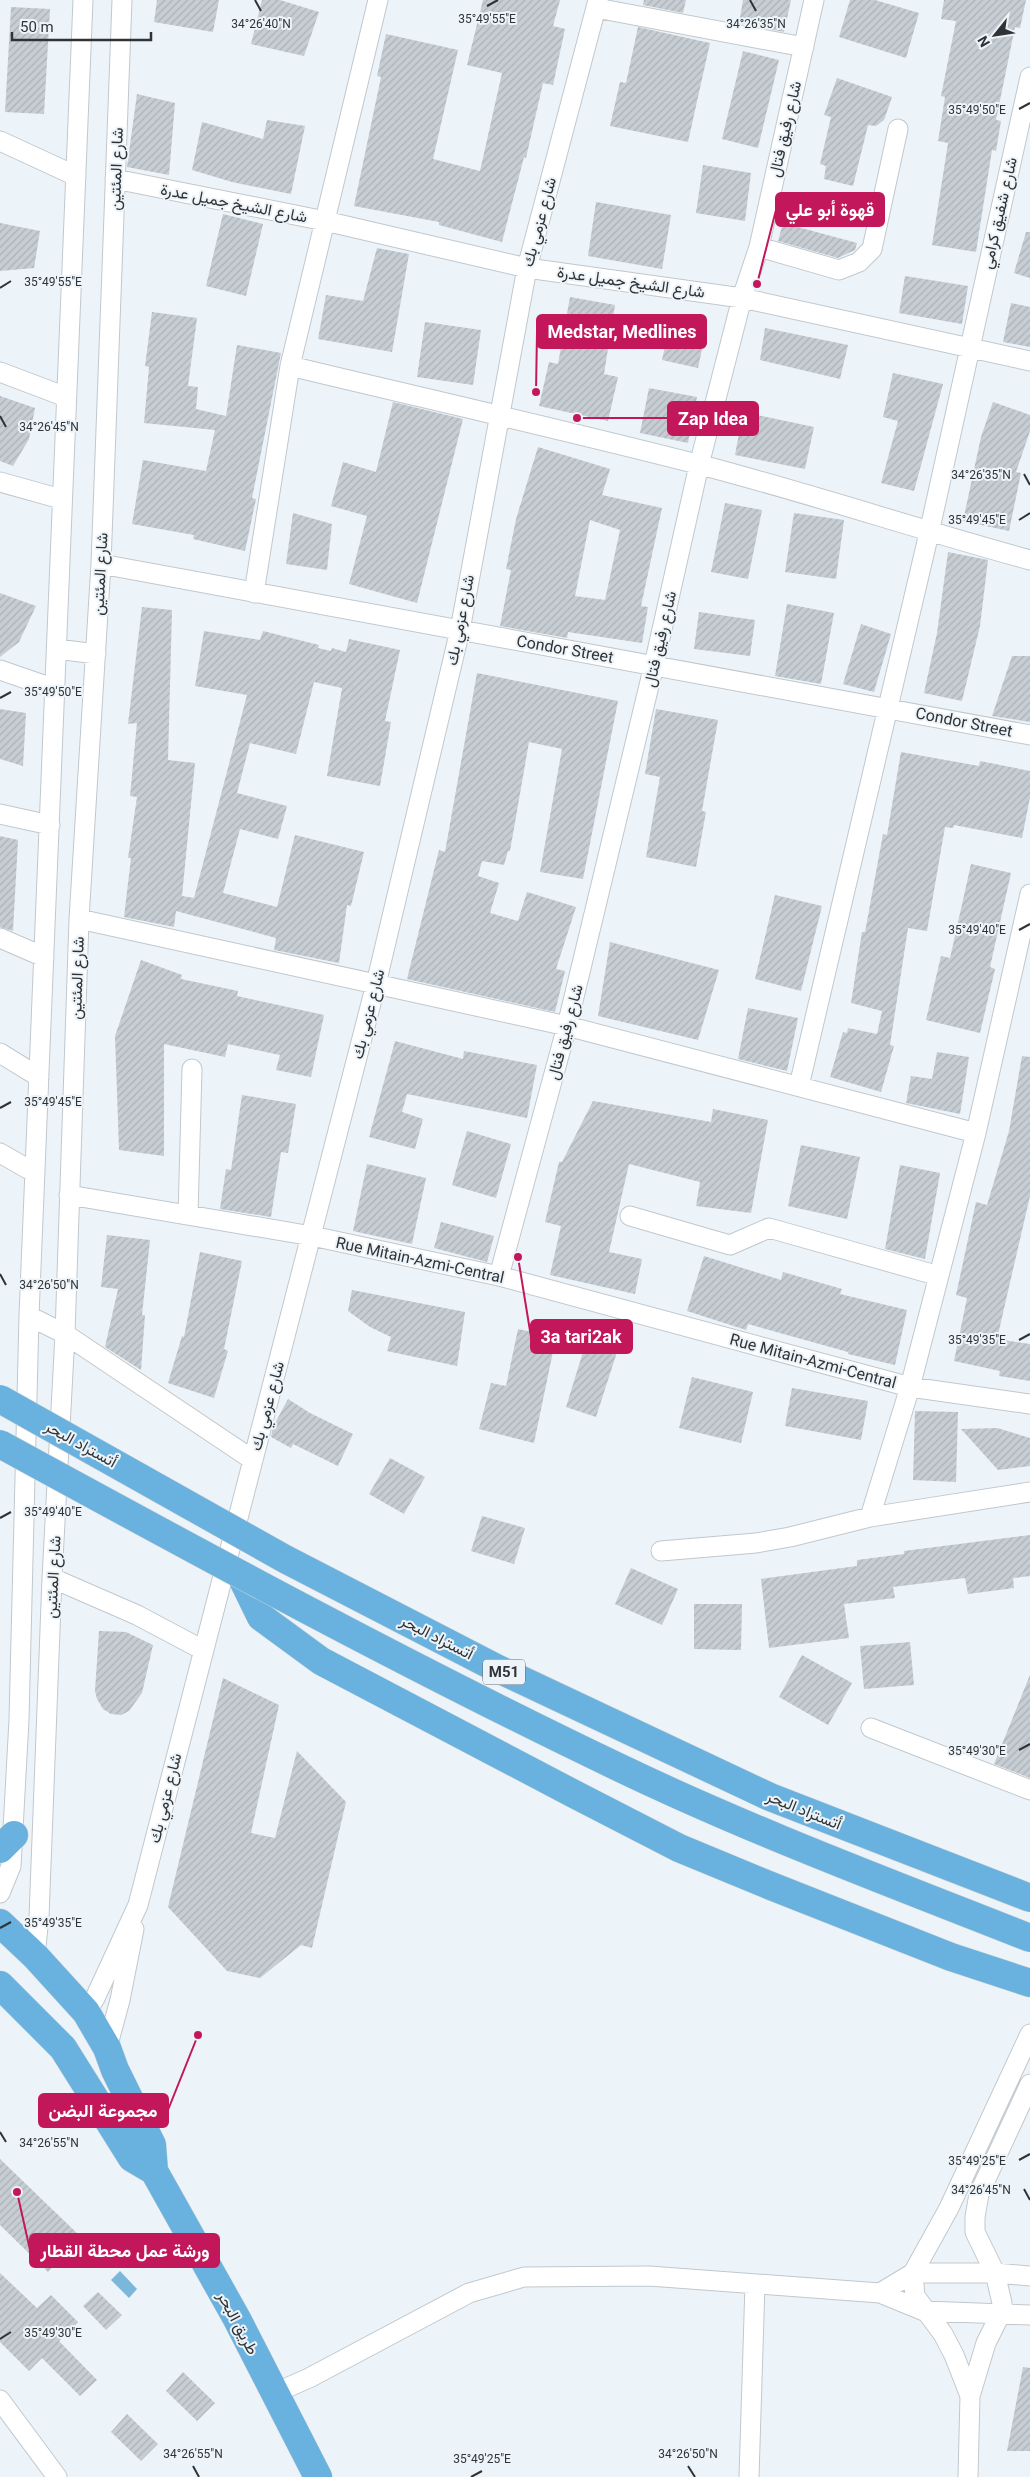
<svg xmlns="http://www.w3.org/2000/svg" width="1030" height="2477" viewBox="0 0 1030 2477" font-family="Roboto,Vazirmatn,sans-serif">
  <defs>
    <pattern id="building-hatch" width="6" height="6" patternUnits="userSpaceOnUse" patternTransform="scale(1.25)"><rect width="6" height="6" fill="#c7ced3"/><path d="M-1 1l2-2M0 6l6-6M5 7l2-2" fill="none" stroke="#abb1b6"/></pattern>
  </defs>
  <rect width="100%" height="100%" fill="#edf4f9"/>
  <path fill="#7bb6db" d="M120 2271 137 2289 129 2298 111 2280Z"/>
  <path fill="url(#building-hatch)" fill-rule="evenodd" d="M157 0H219L213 32 154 22Z
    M262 0H280L319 12 304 56 251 44Z
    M483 0H560L553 26 565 29 553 85 543 83 526 158 524 157 502 242 439 225V222L354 206 381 77 377 76 386 34 458 50 433 159 480 171 502 73 467 65Z
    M644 0H686L683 13 643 5Z
    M743 0H791L784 32 739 23Z
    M850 0H875L919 13 906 58 839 37Z
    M944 0H1026L1020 28 1015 27 996 120 1001 121 996 151 992 150 976 252 932 245 948 143 938 141 945 97 941 96 956 21 941 19Z
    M11 7 50 9 44 114 5 112Z
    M638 27 710 43 688 142 610 126 620 82 626 83Z
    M743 51 779 60 758 148 722 139Z
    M837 78 892 97 884 120 876 126 868 125 853 186 824 179 826 166 820 164 831 117 824 115Z
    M137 94 175 103 169 175 127 167Z
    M267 120 305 126 291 194 232 182 192 170 202 122 263 139Z
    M703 165 751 173 745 221 696 213Z
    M596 202 671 215 662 269 588 256Z
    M223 214 263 224 246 296 206 286Z
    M0 223 40 231 34 268 0 271Z
    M783 223 857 243 855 250 838 258 778 241Z
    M1026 232H1030V278L1014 273Z
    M377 248 409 254 392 352 318 339 326 295 363 301Z
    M905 276 968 286 962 324 899 313Z
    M570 297 615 305 604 374 618 377 608 421 539 406 549 362 558 364Z
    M1011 303 1030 307V347L1003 342Z
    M152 312 197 318 188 386 198 387 196 409 226 416 237 345 281 353 252 498 256 499 245 551 193 539 194 535 132 524 143 460 206 471 215 430 144 423 149 367 145 366Z
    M671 318 707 326 698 368 662 360Z
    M425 322 481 330 473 385 417 377Z
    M765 328 848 345 840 379 760 360Z
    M893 373 943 384 914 491 881 483 898 421 883 417Z
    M649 388 697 397 688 443 640 433Z
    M0 396 35 408 29 439 13 466 0 461Z
    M393 402 463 419 417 603 349 584 367 516 331 506 343 462 376 472Z
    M993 402 1030 415V431L1016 472 1021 473 1009 531 963 521 981 437Z
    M743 412 814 427 805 469 735 455Z
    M538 447 610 469 602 495 662 508 641 606 648 607 642 643 568 632 567 638 500 626 511 570 506 569 516 519ZM590 520 620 530 605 600 575 596Z
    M725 503 762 510 748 579 711 572Z
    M293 513 332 524 327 570 286 564Z
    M794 513 844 520 836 579 785 572Z
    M948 552 988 560 980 626 962 701 924 693 937 633Z
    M0 593 36 606 19 642 0 657Z
    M787 604 834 613 821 684 775 676Z
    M142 607 172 610 168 760 195 763 182 896 194 898 247 695 195 686 204 631 260 640 263 631 319 645 318 648 331 651 332 648 346 652 349 639 400 650 385 721 391 722 380 786 327 776 342 688 314 682 296 754 250 743 237 793 287 806 278 839 240 829 223 893 277 907 295 835 364 852 351 906 347 905 339 963 274 950 276 938 176 911 174 927 124 917 131 858H128L137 797 130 796 137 723 128 724Z
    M699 612 755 620 750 656 694 649Z
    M861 624 891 634 874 692 843 684Z
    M1012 656H1030V722L992 716Z
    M477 673 618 701 583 879 540 872 562 749 529 742 510 851H508L504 865 482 861 478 876 499 883 490 913 518 921 527 892 576 907 556 969 565 971 555 1012 407 979 439 850 445 852Z
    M0 709 26 713 23 766 0 759Z
    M656 709 718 720 702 811 706 812 696 867 646 857 660 777 645 774Z
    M901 752 979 766 980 761 1030 771V797L1022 838 954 825 953 828 945 827 927 931 908 928 890 1045 894 1046 881 1092 830 1077 843 1032 847 1033 848 1028 877 1034 882 1011 851 1003 862 932H865L883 834 887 835Z
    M0 836 18 840 13 931 0 927Z
    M971 864 1011 873 990 967 995 969 980 1033 926 1020 941 956 950 958Z
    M775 895 822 906 801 991 755 979Z
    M610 942 719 970 698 1040 598 1016Z
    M141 960 182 975 181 979 238 991 237 996 324 1015 311 1077 276 1070 280 1055 228 1044 225 1057 164 1044V1156L119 1150 115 1036Z
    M748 1008 798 1018 787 1071 738 1059Z
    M395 1041 463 1059 464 1051 537 1065 527 1118 407 1094 402 1112 423 1119 415 1149 369 1137Z
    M937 1052 969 1057 960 1114 906 1103 911 1076 932 1079Z
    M1022 1056 1030 1057V1196L997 1339 1030 1344V1381L999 1376 1000 1371 954 1361 967 1298 956 1295 976 1202 987 1205 1009 1131Z
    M242 1095 296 1104 288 1153 281 1152 271 1217 220 1209 226 1169 231 1170Z
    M593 1101 711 1122 713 1109 768 1120 751 1213 696 1206 700 1182 629 1164 609 1252 642 1259 635 1294 550 1275 561 1226 545 1222 559 1162H562Z
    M467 1131 511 1144 496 1198 452 1185Z
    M801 1145 860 1157 847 1219 788 1206Z
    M367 1164 426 1178 412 1244 353 1231Z
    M900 1165 940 1173 925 1259 885 1249Z
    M441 1222 494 1236 487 1262 434 1248Z
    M107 1235 150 1240 142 1315H145L141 1370 105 1347 118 1289 101 1287Z
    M200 1252 242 1261 224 1349 228 1351 214 1398 168 1383 182 1336 184 1337Z
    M704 1256 781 1280 783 1272 842 1289 840 1294 907 1310 895 1365 848 1354V1352L748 1324 746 1330 687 1311Z
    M352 1290 465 1312 457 1366 387 1351 391 1337 370 1327 348 1311Z
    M518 1329 556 1337 534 1443 479 1429 491 1383 506 1386Z
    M587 1339 618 1349 596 1417 566 1407Z
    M692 1377 753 1392 741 1443 679 1428Z
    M792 1388 868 1401 861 1440 785 1426Z
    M288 1399 310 1413 353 1434 338 1466 293 1444 291 1448 271 1437 273 1427Z
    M915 1411 958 1412 956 1482 913 1480Z
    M997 1428 1030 1438V1466L998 1470 961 1429Z
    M390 1458 425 1477 404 1514 369 1494Z
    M482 1516 525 1528 514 1564 471 1551Z
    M1030 1535V1576L1013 1578 1014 1588 968 1594 965 1578 893 1587 895 1598 844 1604 849 1638 769 1648 761 1579 857 1566V1560L904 1554V1551Z
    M631 1568 678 1589 662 1625 615 1604Z
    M694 1604H742L741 1650 694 1649Z
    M99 1631 126 1632 153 1645 142 1693 129 1711 121 1715 111 1714 103 1709 97 1699 95 1691Z
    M910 1642 914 1685 864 1689 860 1646Z
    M802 1655 852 1683 828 1725 779 1697Z
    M1030 1675V1778L994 1764Z
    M223 1678 279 1705 251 1833 275 1838 297 1751 346 1802 312 1948 301 1945 260 1978 227 1971 168 1907Z
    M0 2159 81 2237 48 2272 0 2225Z
    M0 2273 37 2308 51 2295 78 2322 59 2341 97 2380 80 2396 42 2358 29 2371 0 2342Z
    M98 2292 122 2315 106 2330 83 2306Z
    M1023 2367 1030 2368V2451H1007Z
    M183 2372 215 2403 197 2421 166 2391Z
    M127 2414 158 2444 141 2461 111 2432Z"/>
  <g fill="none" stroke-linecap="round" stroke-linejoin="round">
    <g stroke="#c1c8cd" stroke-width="21">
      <path id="minor" d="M596 8 804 47
        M0 141 76 176
        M115 179 325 221 527 268 742 298 1030 361
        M759 247 839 270 859 262 872 249 898 129
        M290 366C427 399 565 430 701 465 812 494 920 530 1030 560
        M0 372 66 397
        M0 482 61 499
        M101 564 1030 735
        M254 593 290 366 378 0
        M57 649 96 654
        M0 670 55 689
        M0 814 50 825
        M79 919 567 1026 976 1133
        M0 938 44 957
        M0 1053 39 1077
        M799 1086 929 533 1030 77
        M0 1153 35 1173
        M69 1195 312 1236 499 1276 910 1387 1030 1404
        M188 1215 192 1069
        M630 1216 730 1245 769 1228 939 1276
        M499 1276 567 1026 654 665 699 465 742 298 759 247 814 0
        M29 1316 65 1334 253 1460
        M870 1517 910 1387 976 1133 1030 894
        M661 1551 756 1543 790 1537 870 1517 1030 1492
        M52 1578 137 1615 203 1650
        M871 1728 1030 1790
        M0 1893 11 1866 19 1720 29 1316 83 0
        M35 1956 39 1917 52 1578 65 1334 79 919 101 564 122 0
        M86 2012 95 1998 138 1905 376 984 460 630 527 268 598 0
        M107 2048 120 2000 134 1929
        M880 2293 913 2273H995L1030 2276
        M275 2393 309 2378 469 2293 524 2277 649 2276 880 2293 924 2311 1030 2315
        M970 2396 954 2355 943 2334 915 2296 913 2273 949 2208 1030 2034
        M0 2400 57 2477
        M749 2477 755 2284
        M968 2477 970 2396 986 2343 1001 2313 1002 2303 995 2273 975 2232V2217L979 2194 1030 2084"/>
    </g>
    <g stroke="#d1d2d3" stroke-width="29">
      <path id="highway" d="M241 1576 261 1617 321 1661 576 1795 679 1848 771 1886 951 1957 1030 1983
        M0 1849 14 1835
        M0 1923 35 1956 86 2012 107 2048 115 2070 152 2145 154 2171 237 2319 318 2477
        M0 1985 63 2048 132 2158 154 2171"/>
    </g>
    <use href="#minor" stroke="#fff" stroke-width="19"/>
    <use href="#highway" stroke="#69b2df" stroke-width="28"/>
    <g stroke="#d1d2d3" stroke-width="29" stroke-linecap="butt">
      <path id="highway-bridge" d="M0 1399 285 1559 496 1668 770 1797 1030 1898
        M0 1444C203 1555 407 1666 616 1766 751 1831 891 1883 1030 1938"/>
    </g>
    <use href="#highway-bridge" stroke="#69b2df" stroke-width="28"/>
  </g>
  <path fill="none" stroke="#303335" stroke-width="2" d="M255 0 261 11M750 0 756 11M487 6 498 0M1019 109 1030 103M0 288 11 281M0 416 6 427M1024 474 1030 485M1019 520 1030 513M0 698 11 692M1019 930 1030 924M0 1108 11 1102M0 1274 6 1285M1019 1340 1030 1334M0 1518 11 1512M1019 1750 1030 1744M0 1928 11 1922M0 2132 6 2142M1019 2160 1030 2154M1024 2189 1030 2200M0 2339 11 2332M193 2466 199 2477M688 2466 695 2477M471 2477 482 2471"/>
  <g text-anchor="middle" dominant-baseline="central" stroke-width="4" stroke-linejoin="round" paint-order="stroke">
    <rect fill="#edf4f9" stroke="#696d70" stroke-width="1" x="483" y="1659.5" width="42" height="25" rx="4"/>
    <g font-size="15" font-weight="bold" fill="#303335">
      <text x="504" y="1672">M51</text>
    </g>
    <g font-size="16" fill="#303335" stroke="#edf4f9">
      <text transform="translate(785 129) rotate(-77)">شارع رفيق فتال</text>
      <text transform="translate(116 169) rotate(-88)">شارع المئتين</text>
      <text transform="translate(234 203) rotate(11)">شارع الشيخ جميل عدرة</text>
      <text transform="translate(999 213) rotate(-77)">شارع شفيق كرامي</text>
      <text transform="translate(539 222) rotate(-75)">شارع عزمي بك</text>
      <text transform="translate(631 282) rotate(8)">شارع الشيخ جميل عدرة</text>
      <text transform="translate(100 574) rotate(-87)">شارع المئتين</text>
      <text transform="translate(460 620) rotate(-79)">شارع عزمي بك</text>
      <text transform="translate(660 639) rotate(-77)">شارع رفيق فتال</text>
      <text transform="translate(565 649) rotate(10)">Condor Street</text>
      <text transform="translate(964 722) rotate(11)">Condor Street</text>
      <text transform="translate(77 978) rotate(-88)">شارع المئتين</text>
      <text transform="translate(368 1014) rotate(-76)">شارع عزمي بك</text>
      <text transform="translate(565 1032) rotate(-75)">شارع رفيق فتال</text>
      <text transform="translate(420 1260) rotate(12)">Rue Mitain-Azmi-Central</text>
      <text transform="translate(813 1361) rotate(15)">Rue Mitain-Azmi-Central</text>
      <text transform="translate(267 1406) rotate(-75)">شارع عزمي بك</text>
      <text transform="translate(81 1444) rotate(29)">أتستراد البحر</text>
      <text transform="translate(53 1577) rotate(-87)">شارع المئتين</text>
      <text transform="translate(437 1637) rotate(27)">أتستراد البحر</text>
      <text transform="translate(165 1798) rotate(-76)">شارع عزمي بك</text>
      <text transform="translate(804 1810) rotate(22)">أتستراد البحر</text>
      <text transform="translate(238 2323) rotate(62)">طريق البحر</text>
    </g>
  </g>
  <g font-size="12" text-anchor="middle" fill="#303335" stroke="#edf4f9" stroke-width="4" stroke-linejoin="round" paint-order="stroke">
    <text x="487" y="23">35°49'55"E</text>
    <text x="261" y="28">34°26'40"N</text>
    <text x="756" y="28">34°26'35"N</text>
    <text x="977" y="114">35°49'50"E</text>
    <text x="53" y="286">35°49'55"E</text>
    <text x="49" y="431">34°26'45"N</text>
    <text x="981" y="479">34°26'35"N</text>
    <text x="977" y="524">35°49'45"E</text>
    <text x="53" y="696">35°49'50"E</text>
    <text x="977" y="934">35°49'40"E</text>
    <text x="53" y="1106">35°49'45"E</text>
    <text x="49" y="1289">34°26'50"N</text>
    <text x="977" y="1344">35°49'35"E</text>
    <text x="53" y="1516">35°49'40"E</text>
    <text x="977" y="1755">35°49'30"E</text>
    <text x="53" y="1927">35°49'35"E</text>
    <text x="49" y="2147">34°26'55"N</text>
    <text x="977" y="2165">35°49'25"E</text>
    <text x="981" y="2194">34°26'45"N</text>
    <text x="53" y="2337">35°49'30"E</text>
    <text x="193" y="2458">34°26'55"N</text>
    <text x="688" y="2458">34°26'50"N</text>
    <text x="482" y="2463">35°49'25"E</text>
  </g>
  <path fill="none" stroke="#c2185b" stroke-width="2" d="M757 284L776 210M536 392L537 332M577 418L668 418M518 1257L531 1337M198 2035L168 2110M17 2192L30 2250"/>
  <g fill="#c2185b" stroke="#edf4f9" stroke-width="2">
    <circle cx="757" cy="284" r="5"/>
    <circle cx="536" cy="392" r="5"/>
    <circle cx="577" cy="418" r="5"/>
    <circle cx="518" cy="1257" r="5"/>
    <circle cx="198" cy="2035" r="5"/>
    <circle cx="17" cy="2192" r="5"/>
  </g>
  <g fill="#c2185b" stroke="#c2185b" stroke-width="2">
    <rect x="776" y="193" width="108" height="33" rx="5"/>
    <rect x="537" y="315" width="169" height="33" rx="5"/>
    <rect x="668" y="402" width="90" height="33" rx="5"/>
    <rect x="531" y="1320" width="101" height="33" rx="5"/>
    <rect x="39" y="2094" width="129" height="33" rx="5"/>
    <rect x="30" y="2234" width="189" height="33" rx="5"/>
  </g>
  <g font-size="18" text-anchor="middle" font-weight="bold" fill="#fff">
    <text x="830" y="216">قهوة أبو علي</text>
    <text x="622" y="338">Medstar, Medlines</text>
    <text x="713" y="425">Zap Idea</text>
    <text x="581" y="1343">3a tari2ak</text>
    <text x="103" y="2117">مجموعة البضن</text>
    <text x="125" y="2257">ورشة عمل محطة القطار</text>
  </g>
  <g transform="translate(995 35) rotate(240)" stroke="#edf4f9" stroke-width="4" paint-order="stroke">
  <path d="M0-4L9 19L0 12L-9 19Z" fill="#303335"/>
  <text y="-8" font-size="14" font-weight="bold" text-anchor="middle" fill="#303335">N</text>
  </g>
  <path d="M12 32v8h139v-8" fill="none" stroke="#303335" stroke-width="2.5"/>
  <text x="20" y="32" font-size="15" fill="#303335" stroke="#edf4f9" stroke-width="4" paint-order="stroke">50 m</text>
</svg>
